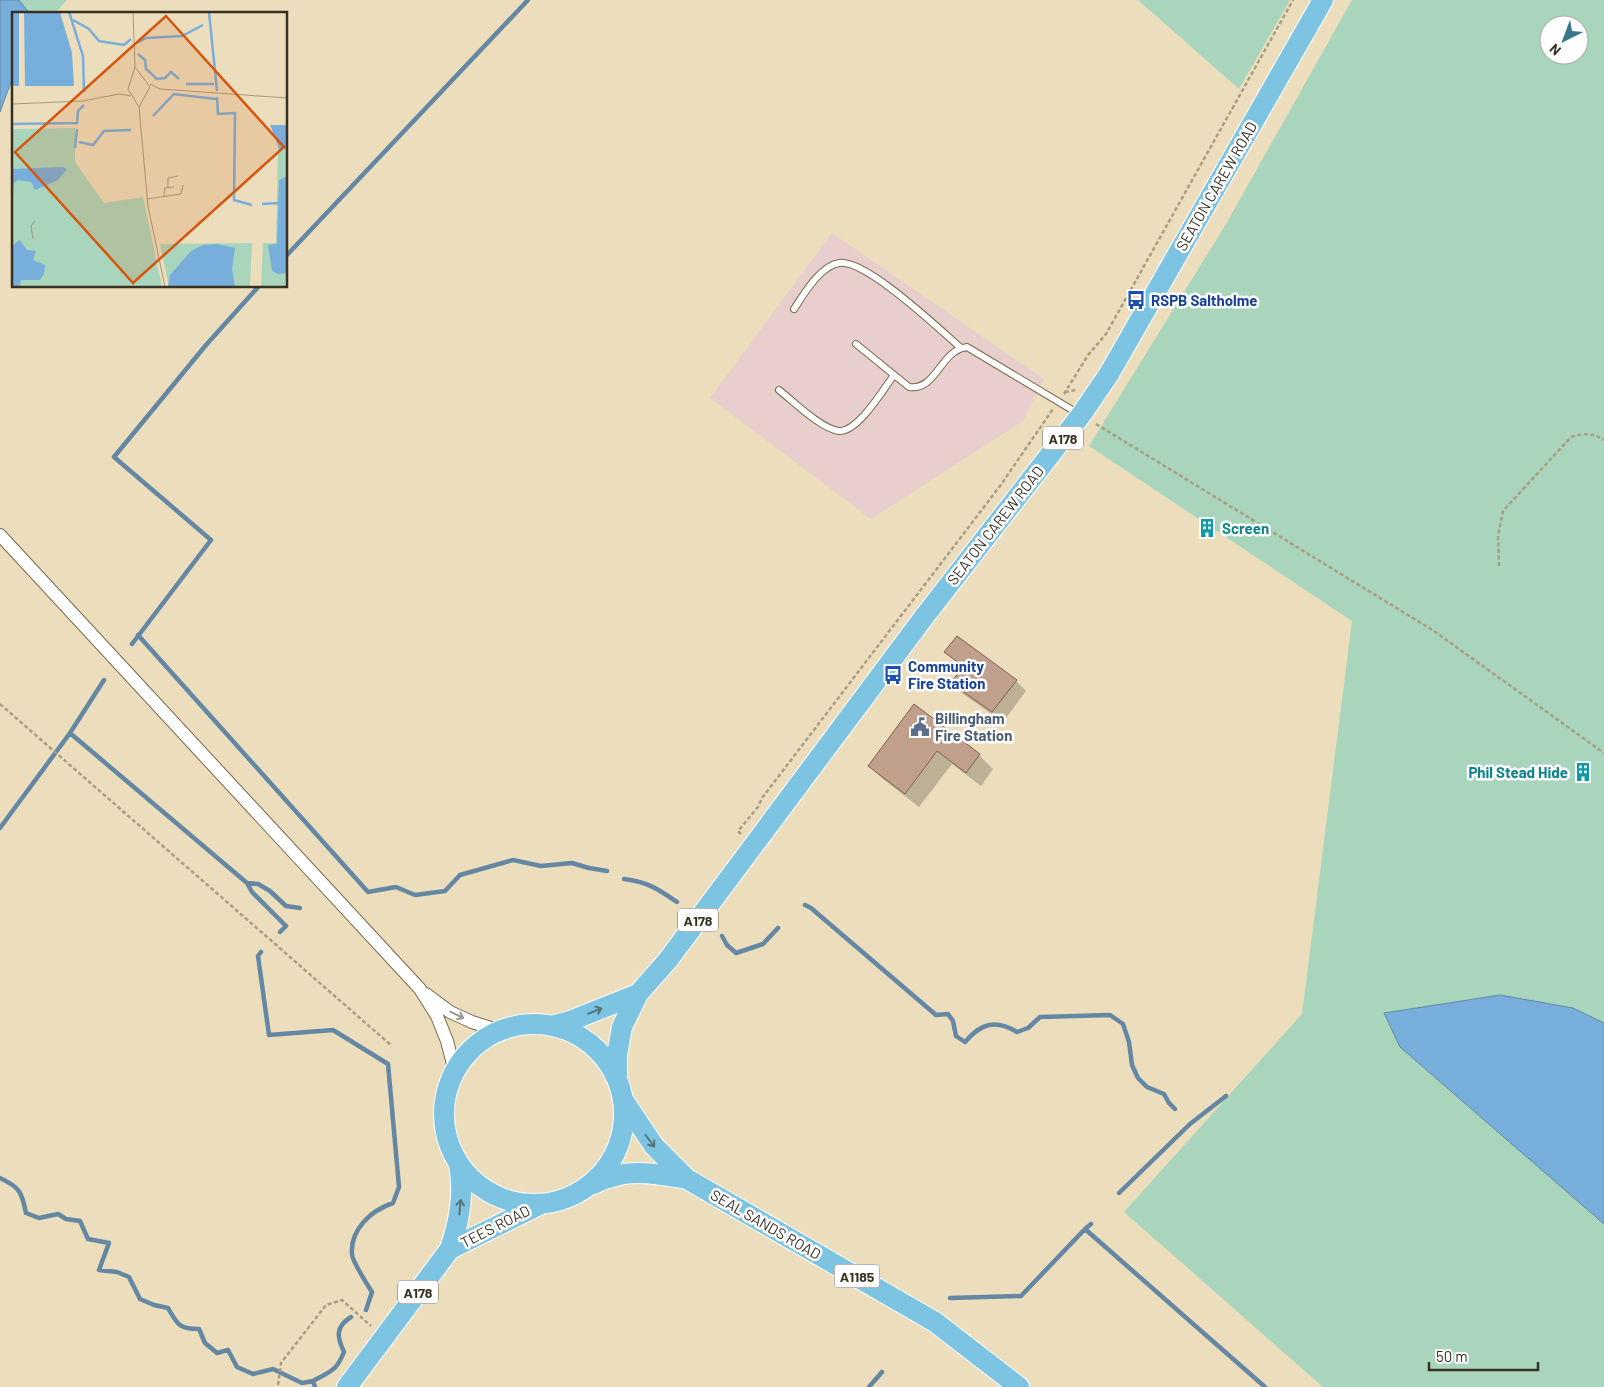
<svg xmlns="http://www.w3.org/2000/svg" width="1604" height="1387" viewBox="0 0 1604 1387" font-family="Barlow,sans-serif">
  <rect width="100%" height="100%" fill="#ecdebc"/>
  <path fill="#e8cecc" d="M832 233 1044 379 1023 421 871 519 710 398Z"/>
  <path fill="#a9d5bc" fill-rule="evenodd" d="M0 0H67L54 14H14Z
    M1138 0H1290L1239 89Z
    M1352 0H1604V1387H1323L1124 1212 1302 1014 1352 621 1089 446 1226 224ZM1549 25H1579V55H1549Z"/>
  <path fill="#78aedb" stroke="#6488a4" d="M0 0H19L30 14H14V74L0 112Z
    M1500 995 1573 1008 1604 1023V1224L1400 1047 1384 1013Z"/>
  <path fill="#0003" d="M945 652 1016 681 1026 691 1003 722 963 694 953 683 963 668Z
    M914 706 979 755 993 769 981 786 952 764 919 807 883 779 869 766Z"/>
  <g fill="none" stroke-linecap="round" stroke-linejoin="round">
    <path stroke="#6488a4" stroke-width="4.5" d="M286 256 528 0
      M138 635 368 892 396 887 415 895 445 891 460 875 513 860 541 866 572 863 589 868 607 871
      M132 644 211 540 114 457 206 345 259 286
      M70 733 247 883
      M0 828 70 733 104 680
      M624 879C648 882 658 889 677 902
      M805 905 811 908 936 1015 948 1014 953 1021 956 1036 965 1042C981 1023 996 1019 1017 1032L1028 1028 1040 1017 1110 1015 1123 1024 1129 1042 1132 1065 1138 1078 1147 1087 1164 1094 1169 1103 1175 1109
      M280 932 286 926 252 892 247 883 258 884 270 891 286 906 300 908
      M722 936 727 945 736 953 763 944 778 928
      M261 952 258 956 269 1035 333 1030 388 1064 399 1187 393 1203C372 1210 350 1229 352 1254 352 1261 367 1284 372 1292L366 1310
      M0 1178C20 1187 22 1193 26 1213L39 1218 58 1214 66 1219 80 1221 88 1239 109 1243 99 1270 117 1272 129 1277 140 1299 154 1305 168 1308C178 1325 179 1329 199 1329L205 1343 217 1353 228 1350 237 1367 253 1374 273 1369 302 1383 313 1381
      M1119 1193 1190 1124 1226 1096
      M1085 1229 1091 1224
      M950 1298 1021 1296 1085 1229 1265 1387
      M315 1387 313 1381C330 1371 336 1372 344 1352 337 1337 335 1327 351 1317
      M869 1387 882 1372"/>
  </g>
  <path fill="#c19f8d" stroke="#806050" d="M957 636 1017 680 992 712 951 683 963 666 944 652Z
    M914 704 980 754 966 773 937 751 905 794 868 766Z"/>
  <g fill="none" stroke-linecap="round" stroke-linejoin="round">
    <g stroke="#75694a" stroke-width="8">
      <path id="service" d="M794 309C804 294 820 266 839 263 866 259 939 329 961 348
        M856 344 909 387C937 391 940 350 967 347L1079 414
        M779 390C793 401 821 429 839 431 858 432 883 390 894 375"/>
    </g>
    <g stroke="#75694a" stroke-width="14">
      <path id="minor" d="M0 535 420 989 437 1016 447 1041 455 1072
        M426 994 450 1012 472 1022 500 1031"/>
    </g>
    <g stroke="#fff" stroke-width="22">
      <path id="primary" d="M444 1114a90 90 0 1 1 180 0a90 90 0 1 1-180 0Z
        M552 1026 570 1021 638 994
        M617 1079V1055L622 1027 638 994 668 960 924 617 1081 415 1109 374 1323 0
        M624 1101 654 1146 687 1179 935 1322 1019 1387
        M593 1184C599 1182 605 1178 612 1177 636 1169 663 1175 687 1179
        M450 1249 539 1205
        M347 1387 450 1249C460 1219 464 1195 459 1164"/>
    </g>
    <path stroke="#a99e84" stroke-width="2.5" stroke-dasharray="4 2.5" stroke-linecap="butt" d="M1065 392 1076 390
      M1064 394 1088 355 1106 334 1293 0
      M1096 424 1434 631 1604 753
      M1499 566 1498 536 1503 511 1571 437C1584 433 1593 433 1604 440
      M0 704 392 1046
      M741 834 738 831 758 807 762 798 1000 486 1053 409
      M278 1385 281 1363 326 1305 342 1300 371 1326"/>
    <use href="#service" stroke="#fff" stroke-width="6"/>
    <use href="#minor" stroke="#fff" stroke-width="12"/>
    <use href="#primary" stroke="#7dc4e3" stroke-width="20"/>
  </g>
  <defs><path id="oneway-shaft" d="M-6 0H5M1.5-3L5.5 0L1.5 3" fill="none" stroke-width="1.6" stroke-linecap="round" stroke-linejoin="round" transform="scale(1.25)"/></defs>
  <g stroke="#56737a">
    <use href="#oneway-shaft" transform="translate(595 1011) rotate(-22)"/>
    <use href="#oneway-shaft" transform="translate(650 1141) rotate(53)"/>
    <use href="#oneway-shaft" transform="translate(460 1207) rotate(-85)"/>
  </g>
  <use stroke="#9b9892" href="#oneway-shaft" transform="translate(457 1015) rotate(26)"/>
  <defs>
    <g id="bus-bare" transform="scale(1.5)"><path d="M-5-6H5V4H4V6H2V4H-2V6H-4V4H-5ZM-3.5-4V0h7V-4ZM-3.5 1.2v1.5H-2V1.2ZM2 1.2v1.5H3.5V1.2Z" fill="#1a4fb4" stroke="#fff" stroke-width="2.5" paint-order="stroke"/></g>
    <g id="building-bare" transform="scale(1.5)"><path d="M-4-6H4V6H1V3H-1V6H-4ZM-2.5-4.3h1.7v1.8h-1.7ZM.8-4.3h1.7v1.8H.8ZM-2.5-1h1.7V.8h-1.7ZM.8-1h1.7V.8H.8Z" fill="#0f9aa8" stroke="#fff" stroke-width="2.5" paint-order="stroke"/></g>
    <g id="civic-bare" transform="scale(1.5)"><path d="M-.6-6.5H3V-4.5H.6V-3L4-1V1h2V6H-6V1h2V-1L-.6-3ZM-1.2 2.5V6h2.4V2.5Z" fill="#5c6f8a" stroke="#fff" stroke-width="2.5" paint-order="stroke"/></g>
  </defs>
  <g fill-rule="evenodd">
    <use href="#bus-bare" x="1136" y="300"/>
    <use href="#building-bare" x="1207" y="528"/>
    <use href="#bus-bare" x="893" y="675"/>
    <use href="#civic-bare" x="920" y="727"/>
    <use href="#building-bare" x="1583" y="772"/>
  </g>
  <g text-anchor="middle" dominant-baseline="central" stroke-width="5" stroke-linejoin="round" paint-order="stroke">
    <g fill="#fff" stroke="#736f66" stroke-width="1">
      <rect x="1043" y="426.5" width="40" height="23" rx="4"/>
      <rect x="678" y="908.5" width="40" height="23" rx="4"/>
      <rect x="834.5" y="1264.5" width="45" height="23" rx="4"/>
      <rect x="398" y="1280.5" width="40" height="23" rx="4"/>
    </g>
    <g font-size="14" font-weight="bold" fill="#373124">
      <text x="1063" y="438">A178</text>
      <text x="698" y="920">A178</text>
      <text x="857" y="1276">A1185</text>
      <text x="418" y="1292">A178</text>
    </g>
    <g font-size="15" fill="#373124" stroke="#fff">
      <text transform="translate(1216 186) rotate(-60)">SEATON CAREW ROAD</text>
      <text transform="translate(995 525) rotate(-52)">SEATON CAREW ROAD</text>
      <text transform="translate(766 1224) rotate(30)">SEAL SANDS ROAD</text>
      <text transform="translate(495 1226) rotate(-27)">TEES ROAD</text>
    </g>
    <g font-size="15" font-weight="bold" fill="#164399" stroke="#fff" text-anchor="start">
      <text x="1151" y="300">RSPB Saltholme</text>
      <text x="908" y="666">Community<tspan x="908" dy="17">Fire Station</tspan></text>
    </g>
    <g font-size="15" font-weight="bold" fill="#0d838f" stroke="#fff" text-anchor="start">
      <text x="1222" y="528">Screen</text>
      <text x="1568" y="772" text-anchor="end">Phil Stead Hide</text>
    </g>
    <g font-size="15" font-weight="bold" fill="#4e5e75" stroke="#fff" text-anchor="start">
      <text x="935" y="718">Billingham<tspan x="935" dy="17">Fire Station</tspan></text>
    </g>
  </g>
  <g transform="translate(12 12)">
    <rect width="275" height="275" fill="#ecdebc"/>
    <path d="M63 116V150L92 191 131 185 150 275H0V117ZM266 132H275V275H249L251 231H264ZM240 231 238 275H157L148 232Z" fill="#a9d5bc"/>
    <path d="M0 0H7V74H0ZM12 0H48L60 41 62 74H13ZM258 113H275V137L267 136ZM51 155 55 157 46 168 23 178 19 170 6 168 2 171 1 185 0 157ZM275 164V261L266 262 260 259 256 233 265 232 267 168ZM8 228 15 238 24 239 21 248 33 253 32 262 28 268H9L8 274 0 275V234ZM205 232 223 236 220 257 223 275H156L158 263 179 239 191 233Z" fill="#78aedb"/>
    <path fill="none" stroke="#78aedb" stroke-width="2.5" d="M57 0 71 44 72 80M197 0 205 79M61 8 77 17 87 29 112 33 119 27M125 31 134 26 170 24 191 13M126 42 133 48 134 57 145 67 153 66 159 60 167 67M174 72H202M205 85 206 102 223 101 222 188 240 193M141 104 162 82 204 87M0 112 65 111 66 99 72 93M67 130 81 133 92 119 119 118M63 136 65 117M250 192 267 191"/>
    <path fill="none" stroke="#a4997f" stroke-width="1" d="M121 0 123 55 116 77 127 95 136 194 153 275M123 55 138 75 127 95M138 72 148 77 275 86M0 92 71 89 107 82 119 84M156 175V166L166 164M152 184 153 176 162 175M135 187 169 182 171 173M21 227 19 214 23 209"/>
    <path fill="#d6550e" fill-opacity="0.15" stroke="#d6550e" stroke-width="2.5" d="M154 4 272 135 121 271 3 140Z"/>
    <rect width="275" height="275" fill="none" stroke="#373124" stroke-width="2.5"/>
  </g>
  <g transform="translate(1564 40) rotate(222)"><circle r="24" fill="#ffffff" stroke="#afada7"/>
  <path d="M0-4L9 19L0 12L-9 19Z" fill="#39758c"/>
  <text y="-8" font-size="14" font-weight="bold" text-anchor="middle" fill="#373124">N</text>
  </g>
  <path d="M1429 1362v8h109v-8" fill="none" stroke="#373124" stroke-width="2.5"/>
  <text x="1436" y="1362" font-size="15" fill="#373124" stroke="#ffffff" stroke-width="4" paint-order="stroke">50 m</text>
</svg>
